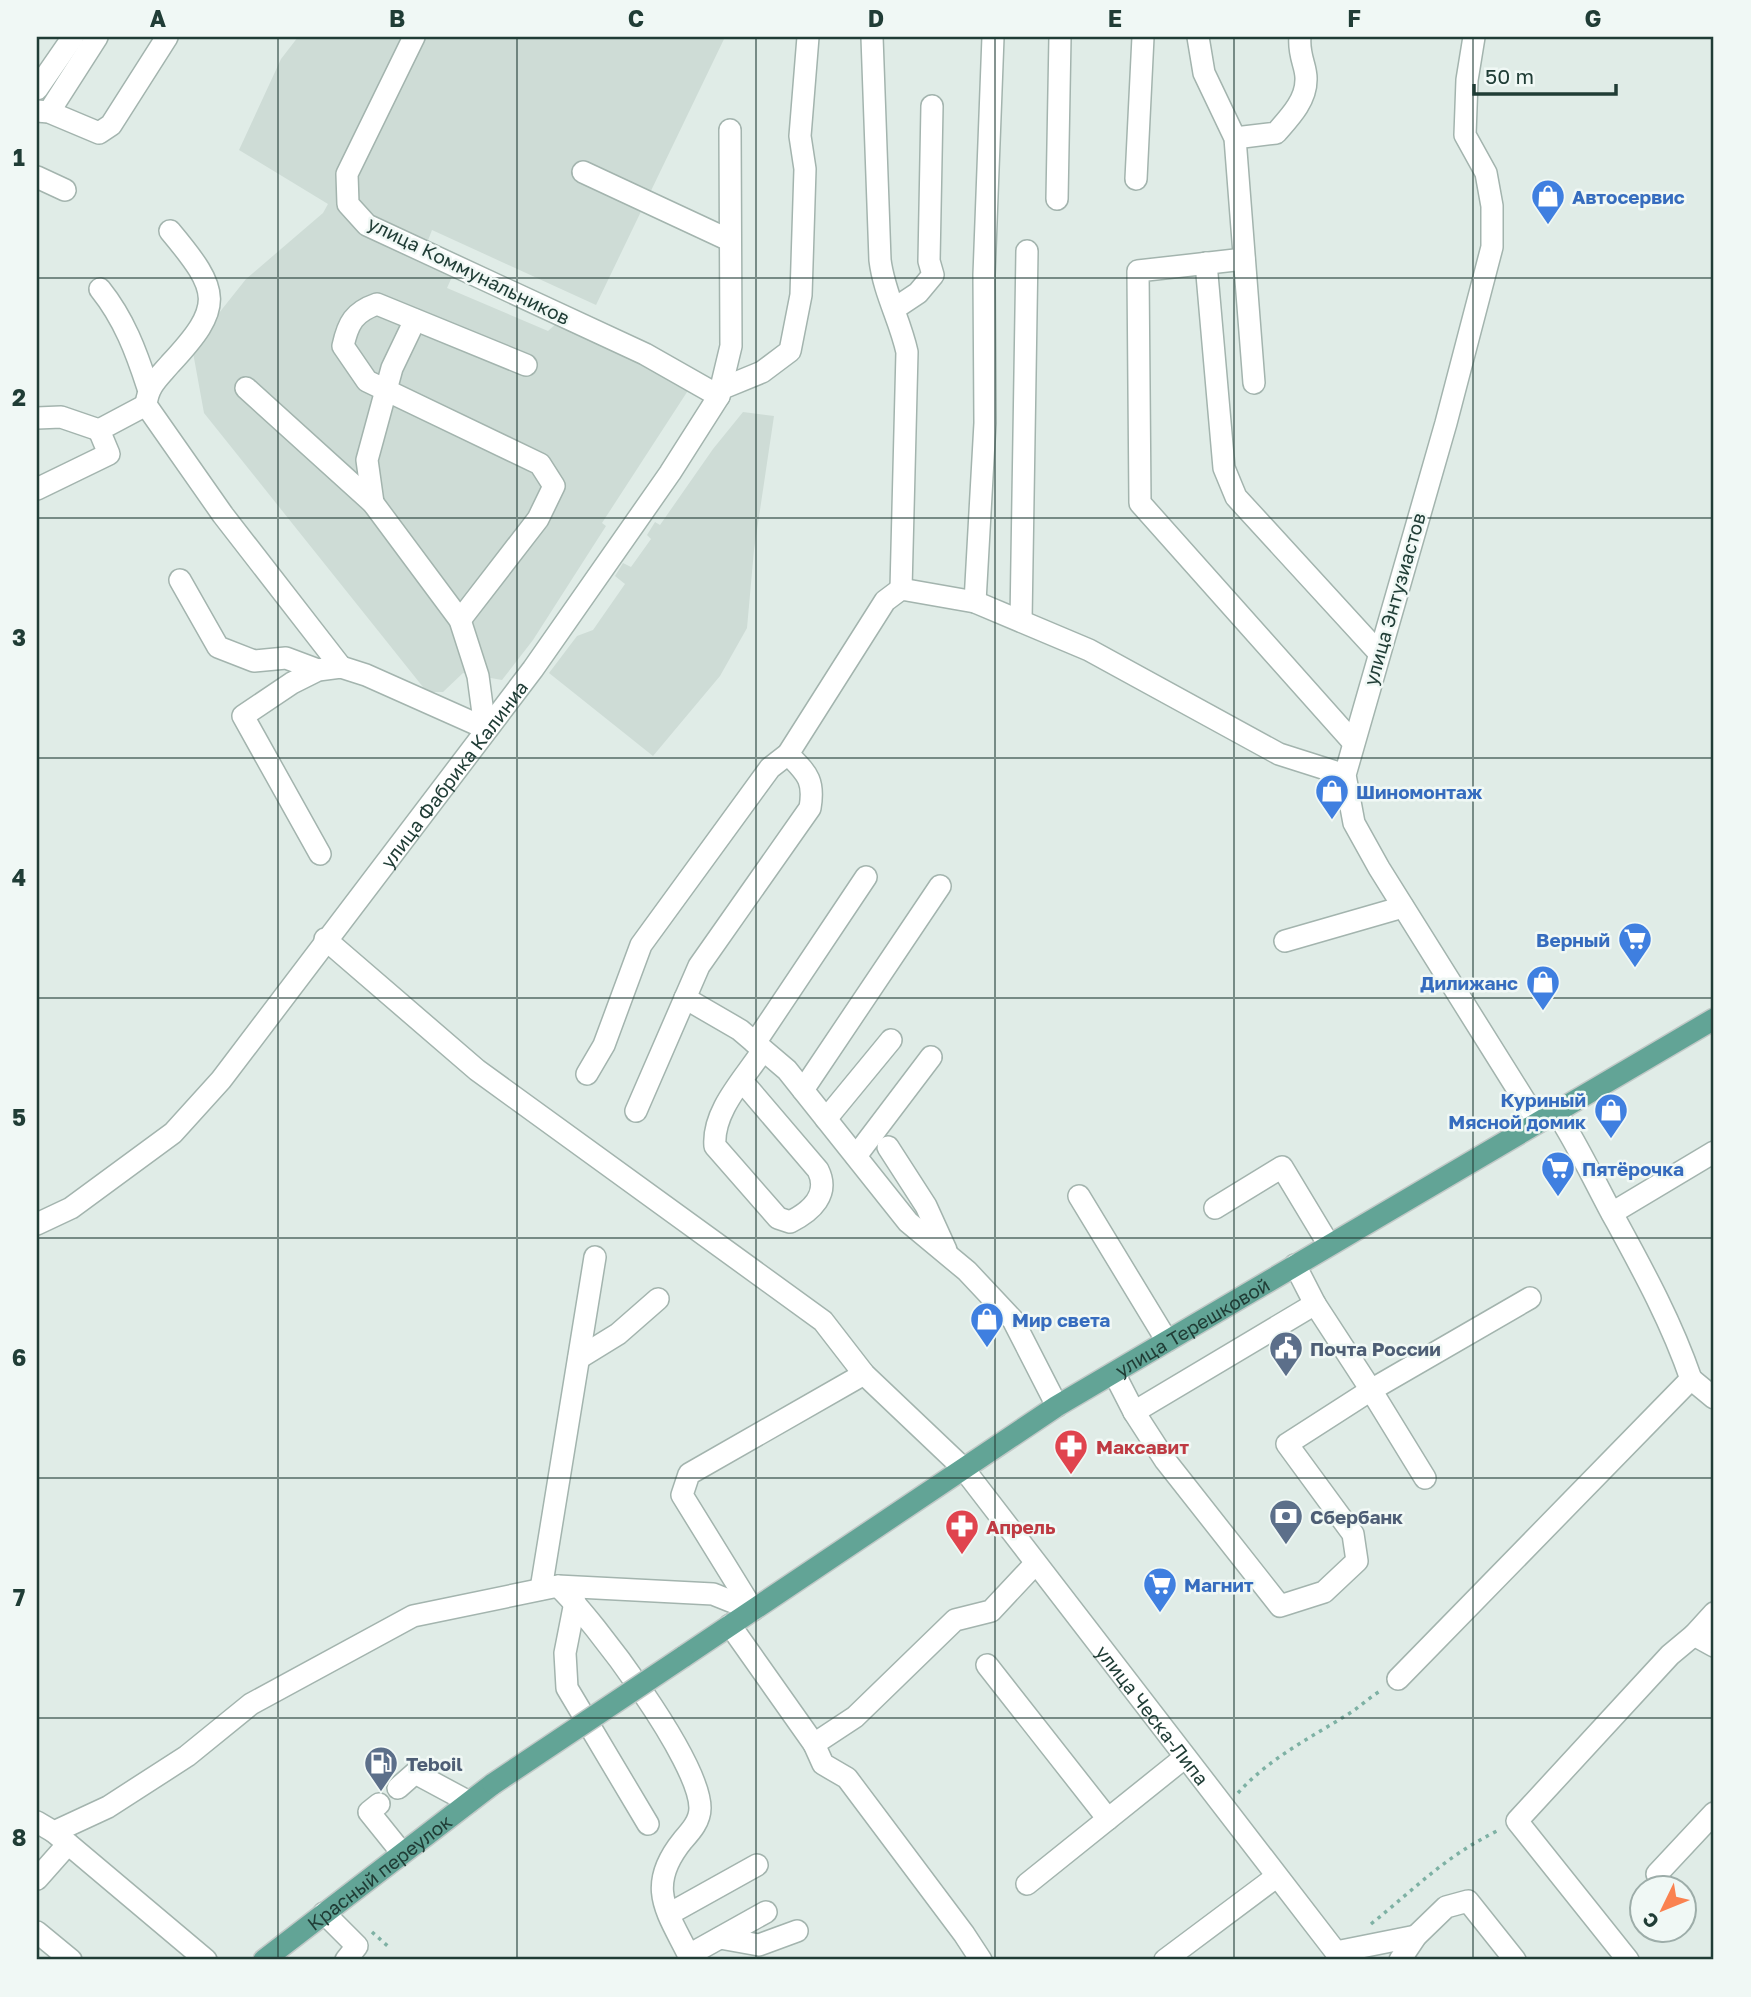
<svg xmlns="http://www.w3.org/2000/svg" width="1751" height="1997" viewBox="0 0 1751 1997" font-family="'Golos Text',sans-serif">
  <rect width="100%" height="100%" fill="#e0ece7"/>
  <path fill="#cedcd6" d="M298 37H725L596 305 432 230 427 243 455 270 447 288 548 331 559 321 689 389 602 523 606 526 533 640 502 680 463 673 443 692H427L204 413 192 347 246 279 323 213 328 204 239 150 281 59Z
    M743 412 774 416 754 550 747 628 720 676 653 756 549 673 577 636 593 630 625 584 615 576 623 563 631 567 651 539 647 535 655 522 660 525 713 449Z"/>
  <g fill="none" stroke-linecap="round" stroke-linejoin="round">
    <g stroke="#a3b4ae" stroke-width="24">
      <g id="minor">
        <path d="M414 37 347 174 348 204 367 225 645 354 719 396"/>
        <path d="M872 37 880 260C884 293 900 320 907 352L901 589"/>
        <path d="M1198 37 1204 73 1235 138 1254 383"/>
        <path d="M1474 37 1467 80 1465 135 1486 173 1492 206V247L1446 423 1345 775 1354 823 1379 868 1538 1122"/>
        <path d="M37 89 73 37"/>
        <path d="M37 111 49 112 99 133 111 125 167 37"/>
        <path d="M49 112 97 37"/>
        <path d="M1235 138 1276 133C1289 118 1306 101 1306 80 1307 67 1298 56 1300 37"/>
        <path d="M583 172 729 240"/>
        <path d="M37 177 65 190"/>
        <path d="M1136 179 1143 37"/>
        <path d="M1057 199 1060 37"/>
        <path d="M170 231C221 292 224 306 170 364 157 379 148 386 146 405L223 515 341 667"/>
        <path d="M1244 259 1138 271 1140 503 1353 742"/>
        <path d="M1206 263 1224 468 1236 497 1379 653"/>
        <path d="M100 289C124 319 136 351 148 388"/>
        <path d="M894 309 918 293 933 275 929 261 932 106"/>
        <path d="M246 388 373 503 460 620 478 676 485 728"/>
        <path d="M723 388 762 372 790 351 801 295 805 169 800 136 808 37"/>
        <path d="M37 418 61 417 99 430"/>
        <path d="M37 489 109 454 99 430 146 405"/>
        <path d="M373 503 367 460 392 368 415 320"/>
        <path d="M180 580 218 647 254 661 286 658 318 670"/>
        <path d="M975 602 985 423 984 275 993 37"/>
        <path d="M460 620 538 519 554 486 540 464 367 381 343 346C348 323 354 312 377 304L526 365"/>
        <path d="M1021 621 1027 251"/>
        <path d="M320 854 243 716 292 683 318 670 341 667 366 675 485 728"/>
        <path id="s1" d="M325 939 477 1070 823 1321 864 1374 963 1468 1342 1960"/>
        <path d="M1285 941 1403 907"/>
        <path d="M685 998 740 1030 787 1070 908 1222 967 1271 1013 1320 1057 1406"/>
        <path d="M755 1043 866 877"/>
        <path d="M587 1074 604 1045 641 945 770 768 788 754 885 601 901 589 975 602 1089 650 1279 754 1345 775"/>
        <path d="M742 1081 818 1170C830 1194 812 1211 790 1222L778 1218 715 1146C712 1111 745 1078 763 1050"/>
        <path d="M803 1090 940 886"/>
        <path d="M636 1111 699 966 810 808C815 779 806 773 788 754"/>
        <path d="M1557 1113C1577 1144 1592 1176 1609 1208 1640 1265 1670 1318 1691 1379"/>
        <path d="M826 1119 891 1040"/>
        <path d="M888 1147 926 1206 946 1250"/>
        <path d="M856 1156 931 1057"/>
        <path d="M1079 1196 1167 1341"/>
        <path d="M1215 1208 1282 1167 1329 1245"/>
        <path d="M1612 1213 1714 1152"/>
        <path id="s2" d="M37 1224 71 1208 173 1133 221 1080 533 669 670 473 719 396 731 346 730 130"/>
        <path d="M1295 1265 1315 1304 1371 1390 1530 1298"/>
        <path d="M1315 1304 1134 1412 1165 1460 1280 1606 1324 1592 1357 1561 1353 1534 1287 1444 1371 1390 1425 1478"/>
        <path d="M579 1358 618 1334 658 1299"/>
        <path d="M1114 1373 1134 1412"/>
        <path d="M558 1586C595 1621 700 1761 700 1808 700 1821 691 1831 683 1840 644 1888 668 1912 691 1960"/>
        <path d="M541 1589 595 1257"/>
        <path d="M575 1602 565 1653 567 1688 648 1824"/>
        <path d="M753 1610 682 1495 689 1474 864 1374"/>
        <path d="M730 1625 814 1744 855 1717 955 1620 991 1611 1035 1564"/>
        <path d="M1694 1635 1714 1613"/>
        <path d="M987 1665 1108 1819"/>
        <path d="M1398 1679 1691 1379 1714 1398"/>
        <path d="M814 1744 823 1764 847 1778 964 1934 981 1960"/>
        <path d="M398 1788 415 1773 469 1802"/>
        <path d="M379 1804 369 1812 402 1853"/>
        <path d="M37 1822 54 1832 108 1807 187 1756 251 1704 413 1616 558 1586 713 1594 753 1610"/>
        <path d="M54 1832 206 1960"/>
        <path d="M1657 1874 1714 1813"/>
        <path d="M37 1879 68 1844"/>
        <path d="M1027 1884 1184 1758"/>
        <path d="M324 1913 357 1946 346 1960"/>
        <path d="M669 1914 757 1865"/>
        <path d="M37 1932 71 1960"/>
        <path d="M720 1938 759 1945 797 1931"/>
        <path d="M1336 1952 1416 1936"/>
        <path d="M689 1955 766 1912"/>
        <path d="M1165 1960 1276 1877"/>
        <path d="M1400 1960 1416 1936 1446 1907 1468 1901 1515 1960"/>
        <path d="M1628 1960 1517 1821 1670 1655 1694 1635 1714 1646"/>
      </g>
    </g>
    <g stroke="#c1c9c7" stroke-width="24">
      <g id="major">
        <path id="s3" d="M683 1657 1057 1406 1714 1019"/>
        <path id="s4" d="M264 1960 493 1784"/>
      </g>
    </g>
    <path stroke="#7eb1a4" stroke-width="3.5" stroke-dasharray="3.5 5" stroke-linecap="butt" d="M1238 1793C1269 1758 1312 1737 1350 1713 1361 1706 1371 1696 1382 1690
      M1371 1924C1417 1887 1444 1857 1499 1830
      M372 1932 391 1949"/>
    <use href="#minor" stroke="#fff" stroke-width="21"/>
    <use href="#major" stroke="#62a496" stroke-width="21"/>
    <g stroke="#c1c9c7" stroke-width="24" stroke-linecap="butt">
      <path id="major-bridge" d="M493 1784 683 1657"/>
    </g>
    <use href="#major-bridge" stroke="#62a496" stroke-width="21"/>
  </g>
  <path fill="none" stroke="#203d36" stroke-width="2" stroke-opacity="0.55" d="M278 37V1960M517 37V1960M756 37V1960M995 37V1960M1234 37V1960M1473 37V1960M37 278H1714M37 518H1714M37 758H1714M37 998H1714M37 1238H1714M37 1478H1714M37 1718H1714"/>
  <defs>
    <g id="shop-pin" transform="scale(1.75)"><path d="M0 17L-7.5 6A9.5 9.5 0 1 1 7.5 6Z" fill="#3f7fe0" stroke="#f0f8f5"/><path d="M-5-2.5h2.3a2.7 3.5 0 0 1 5.4 0H5L5.5 6h-11ZM-1.5-2.5h3a1.5 2.3 0 0 0-3 0Z" fill="#fff"/></g>
    <g id="supermarket-pin" transform="scale(1.75)"><path d="M0 17L-7.5 6A9.5 9.5 0 1 1 7.5 6Z" fill="#3f7fe0" stroke="#f0f8f5"/><path d="M-6-5.5h2.5l.6 2H6L4.5 2H-2.5L-4.4-4H-6ZM-1.5 3.2a1.3 1.3 0 1 0 .1 0ZM3 3.2a1.3 1.3 0 1 0 .1 0Z" fill="#fff"/></g>
    <g id="civic-pin" transform="scale(1.75)"><path d="M0 17L-7.5 6A9.5 9.5 0 1 1 7.5 6Z" fill="#5c6f8a" stroke="#f0f8f5"/><path d="M-.6-6.5H3V-4.5H.6V-3L4-1V1h2V6H-6V1h2V-1L-.6-3ZM-1.2 2.5V6h2.4V2.5Z" fill="#fff"/></g>
    <g id="pharmacy-pin" transform="scale(1.75)"><path d="M0 17L-7.5 6A9.5 9.5 0 1 1 7.5 6Z" fill="#e0444e" stroke="#f0f8f5"/><path d="M-2-6h4v4h4v4h-4v4h-4v-4h-4v-4h4Z" fill="#fff"/></g>
    <g id="bank-pin" transform="scale(1.75)"><path d="M0 17L-7.5 6A9.5 9.5 0 1 1 7.5 6Z" fill="#5c6f8a" stroke="#f0f8f5"/><path d="M-6-4H6V4H-6ZM0-2.3a2.3 2.3 0 1 0 0 4.6a2.3 2.3 0 1 0 0-4.6Z" fill="#fff"/></g>
    <g id="fuel-pin" transform="scale(1.75)"><path d="M0 17L-7.5 6A9.5 9.5 0 1 1 7.5 6Z" fill="#5c6f8a" stroke="#f0f8f5"/><path d="M-5.5-6h7V0h2V4h1.3V-2.5L3-4.5l.8-.8L6-3V5H2.5V1h-1V6h-7ZM-4.2-4.7v3.2H.2V-4.7Z" fill="#fff"/></g>
  </defs>
  <g fill-rule="evenodd">
    <use href="#shop-pin" x="1548" y="196"/>
    <use href="#shop-pin" x="1332" y="791"/>
    <use href="#supermarket-pin" x="1635" y="939"/>
    <use href="#shop-pin" x="1543" y="982"/>
    <use href="#shop-pin" x="1611" y="1110"/>
    <use href="#supermarket-pin" x="1558" y="1168"/>
    <use href="#shop-pin" x="987" y="1319"/>
    <use href="#civic-pin" x="1286" y="1348"/>
    <use href="#pharmacy-pin" x="1071" y="1446"/>
    <use href="#bank-pin" x="1286" y="1516"/>
    <use href="#pharmacy-pin" x="962" y="1526"/>
    <use href="#supermarket-pin" x="1160" y="1584"/>
    <use href="#fuel-pin" x="381" y="1763"/>
  </g>
  <g text-anchor="middle" dominant-baseline="central" stroke-width="5" stroke-linejoin="round" paint-order="stroke">
    <g font-size="19" font-weight="bold" fill="#366cbe" stroke="#f0f8f5" text-anchor="start">
      <text x="1572" y="196">Автосервис</text>
      <text x="1356" y="791">Шиномонтаж</text>
      <text x="1610" y="939" text-anchor="end">Верный</text>
      <text x="1518" y="982" text-anchor="end">Дилижанс</text>
      <text x="1586" y="1099" text-anchor="end">Куриный<tspan x="1586" dy="22">Мясной домик</tspan></text>
      <text x="1582" y="1168">Пятёрочка</text>
      <text x="1012" y="1319">Мир света</text>
      <text x="1184" y="1584">Магнит</text>
    </g>
    <g font-size="19" fill="#203d36" stroke="#f0f8f5">
      <text transform="translate(469 270) rotate(26)">улица Коммунальников</text>
      <text transform="translate(1394 599) rotate(-74)">улица Энтузиастов</text>
      <text stroke="none"><textPath href="#s2" startOffset="620">улица Фабрика Калиниа</textPath></text>
      <text stroke="none"><textPath href="#s3" startOffset="607">улица Терешковой</textPath></text>
      <text stroke="none"><textPath href="#s1" startOffset="1143">улица Ческа-Липа</textPath></text>
      <text stroke="none"><textPath href="#s4" startOffset="145">Красный переулок</textPath></text>
    </g>
    <g font-size="19" font-weight="bold" fill="#4e5e75" stroke="#f0f8f5" text-anchor="start">
      <text x="1310" y="1348">Почта России</text>
      <text x="1310" y="1516">Сбербанк</text>
      <text x="406" y="1763">Teboil</text>
    </g>
    <g font-size="19" font-weight="bold" fill="#be3a42" stroke="#f0f8f5" text-anchor="start">
      <text x="1096" y="1446">Максавит</text>
      <text x="986" y="1526">Апрель</text>
    </g>
  </g>
  <rect width="1751" height="1997" fill="none" stroke="#f0f8f5" stroke-width="77"/>
  <g transform="translate(1663 1909) rotate(227)"><circle r="33" fill="#f0f8f5" stroke="#9dada9" stroke-width="2"/>
  <path d="M0-5L12 26L0 18L-12 26Z" fill="#fa8250"/>
  <text y="-10" font-size="19" font-weight="bold" text-anchor="middle" fill="#203d36">С</text>
  </g>
  <path d="M1474 84v10h142v-10" fill="none" stroke="#203d36" stroke-width="3.5"/>
  <text x="1485" y="84" font-size="21" fill="#203d36" stroke="#f0f8f5" stroke-width="5" paint-order="stroke">50 m</text>
  <rect x="38" y="38" width="1674" height="1920" fill="none" stroke="#203d36" stroke-width="2.5"/>
  <g font-size="23" text-anchor="middle" font-weight="bold" fill="#203d36">
    <text x="158" y="27">A</text>
    <text x="397" y="27">B</text>
    <text x="636" y="27">C</text>
    <text x="876" y="27">D</text>
    <text x="1115" y="27">E</text>
    <text x="1354" y="27">F</text>
    <text x="1593" y="27">G</text>
    <text x="19" y="166">1</text>
    <text x="19" y="406">2</text>
    <text x="19" y="646">3</text>
    <text x="19" y="886">4</text>
    <text x="19" y="1126">5</text>
    <text x="19" y="1366">6</text>
    <text x="19" y="1606">7</text>
    <text x="19" y="1846">8</text>
  </g>
</svg>
